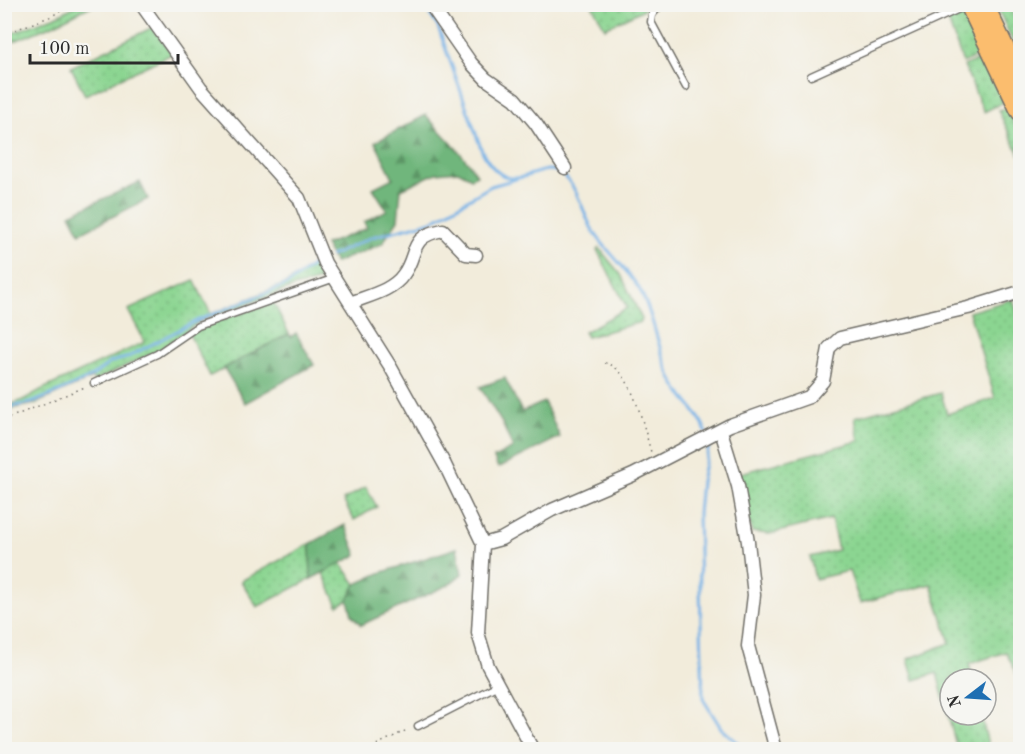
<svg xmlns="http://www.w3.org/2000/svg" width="1025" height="754" viewBox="0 0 1025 754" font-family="'Old Standard TT',serif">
  <defs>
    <pattern id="grass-dots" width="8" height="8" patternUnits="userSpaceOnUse" patternTransform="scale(1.5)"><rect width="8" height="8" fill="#8bd591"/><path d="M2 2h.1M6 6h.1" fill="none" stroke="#78b77d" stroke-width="1.8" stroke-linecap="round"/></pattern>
    <pattern id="forest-firs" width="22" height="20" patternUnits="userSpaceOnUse" patternTransform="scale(1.5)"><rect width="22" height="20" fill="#70b67b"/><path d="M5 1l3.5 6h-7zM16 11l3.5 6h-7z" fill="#5c9465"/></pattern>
  </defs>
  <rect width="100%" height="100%" fill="#f6f6f2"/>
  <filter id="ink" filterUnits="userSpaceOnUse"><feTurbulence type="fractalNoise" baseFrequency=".0167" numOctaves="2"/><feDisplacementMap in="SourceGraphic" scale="12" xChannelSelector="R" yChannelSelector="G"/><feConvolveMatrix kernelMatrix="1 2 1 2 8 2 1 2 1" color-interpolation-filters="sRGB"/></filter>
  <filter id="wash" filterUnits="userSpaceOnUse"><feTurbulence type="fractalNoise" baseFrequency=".008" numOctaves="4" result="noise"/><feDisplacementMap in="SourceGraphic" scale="24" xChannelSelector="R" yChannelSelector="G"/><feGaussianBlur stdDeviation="1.35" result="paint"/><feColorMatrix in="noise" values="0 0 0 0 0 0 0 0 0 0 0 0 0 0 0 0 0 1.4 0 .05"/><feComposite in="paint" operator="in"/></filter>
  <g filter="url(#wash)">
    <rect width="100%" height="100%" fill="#f2ecdb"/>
    <path fill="url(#grass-dots)" stroke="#5b805e" stroke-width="1.5" d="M77 5H93L53 25 5 45V36L58 15Z
      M592 5H655L651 9H644L605 28Z
      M996 5H1010L1020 28V57Z
      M957 12 961 13 981 54 963 63 946 15Z
      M153 27 172 54 85 95 71 67Z
      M981 58 1004 102 984 112 964 66Z
      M1007 108 1020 136 1019 153 998 110Z
      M599 248 621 275 642 319 641 322 587 337 584 332 627 308 597 250Z
      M319 261 326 275 324 279 294 287 201 321 159 350 94 381 92 378 35 404 5 410V405C23 403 31 394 47 387 80 372 113 357 145 342L128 310 194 280 211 314 287 283Z
      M1013 299 1020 323V681L1006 652 969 664 973 679H950V715H981L989 749H957L937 673 914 680 908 659 950 643 931 584 860 603 849 571 815 579 810 557 838 550 831 519 769 534 752 532 737 474 859 441 855 417 941 393 947 414 995 398 969 312Z
      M274 303 289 334 210 376 189 334 212 322Z
      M366 487 377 507 354 520 343 500Z
      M310 544 311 579 257 607 241 581Z
      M341 563 356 584 348 600 338 606 323 573Z"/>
    <path fill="url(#forest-firs)" stroke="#4e7053" stroke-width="1.5" d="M426 115C443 136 463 152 477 175L471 178 458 171 436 173 401 189 398 220 382 244 335 263 325 245 367 228 364 222 387 210 373 188 393 178 375 142Z
      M140 182 148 199 80 233 70 214Z
      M296 333 314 365 245 403 224 368 289 334 291 337Z
      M505 378 522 412 544 402 560 437 498 468 494 458 513 448 502 423 480 387Z
      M345 525 357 555 311 579 310 544Z
      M457 548 462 574 448 585 361 625 352 615 348 600 356 584 380 573Z"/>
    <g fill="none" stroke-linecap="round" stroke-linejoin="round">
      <path stroke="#74b1e6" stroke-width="3" d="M431 16 438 27 482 151C513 210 540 150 566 178 578 191 583 211 591 227 603 249 627 267 641 292 655 319 658 352 672 379 681 398 699 411 706 432
        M331 256 372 237 432 221 491 186 516 179
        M4 408 31 403 61 391 92 376 111 362 126 358 196 321 288 284 316 263
        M707 439 709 446 701 481 698 514 703 699 721 728 746 750"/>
    </g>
  </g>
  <g filter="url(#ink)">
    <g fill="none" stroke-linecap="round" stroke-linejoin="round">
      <g stroke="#716f69" stroke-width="9">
        <path id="service" d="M661 4 652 15 651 22 686 87
          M811 76 968 5
          M94 383 157 354 198 326 335 278
          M418 726 498 685"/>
      </g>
      <g stroke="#716f69" stroke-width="15">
        <path id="minor" d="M141 4 201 88 299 198 325 263 390 366 445 465 483 544 478 633 488 666 533 750
          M430 4 471 63 486 79 515 99 536 124 565 168
          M350 303C367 296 392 291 403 275 419 254 407 237 443 230L466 254 476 255
          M721 431 738 486 748 542 754 595 748 646 776 750
          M483 544 501 539 552 510 633 475 730 425 809 397 823 381 829 348 840 338 968 308 1020 292"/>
      </g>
      <g stroke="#716f69" stroke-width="21">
        <path id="primary" d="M969 4 1020 111
          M984 4 1020 80"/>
      </g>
      <path stroke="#716f69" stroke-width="1.5" stroke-dasharray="1.5 4.5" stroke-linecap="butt" d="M4 34 52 16 71 4
        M605 363C632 367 644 429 651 452
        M4 420 85 387
        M366 750 409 729"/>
      <use href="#service" stroke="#fff" stroke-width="6"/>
      <use href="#minor" stroke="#fff" stroke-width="12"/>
      <use href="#primary" stroke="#fbbd6e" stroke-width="18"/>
    </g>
  </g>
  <rect width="1025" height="754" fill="none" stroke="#f6f6f2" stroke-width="24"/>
  <g transform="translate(968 697) rotate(253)"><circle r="28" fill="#f6f6f2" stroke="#a5a5a2" stroke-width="1.5"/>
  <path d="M0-4.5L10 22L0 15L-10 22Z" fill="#1f6fb2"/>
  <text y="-9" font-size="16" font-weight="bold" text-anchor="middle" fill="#2b2b2b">N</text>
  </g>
  <path d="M30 54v9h148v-9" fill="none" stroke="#2b2b2b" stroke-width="3"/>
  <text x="39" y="54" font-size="18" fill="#2b2b2b" stroke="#f6f6f2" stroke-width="4.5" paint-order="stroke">100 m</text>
</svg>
